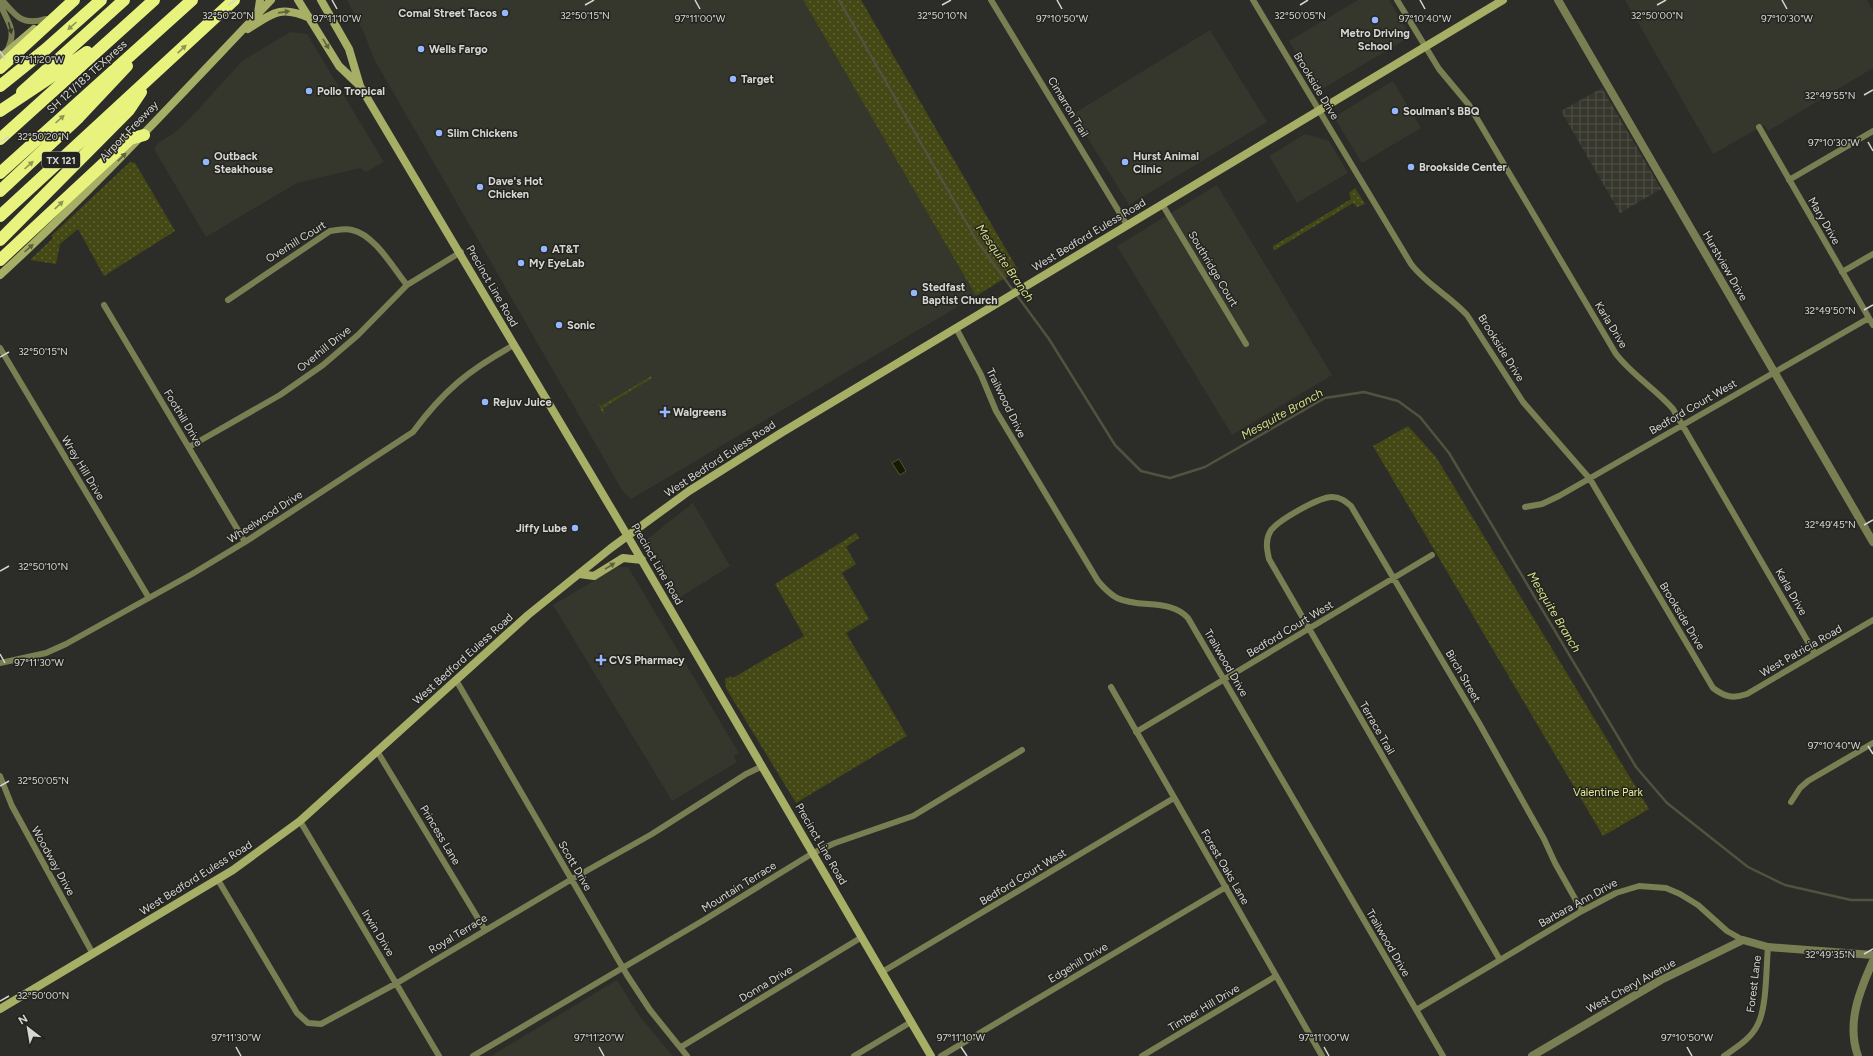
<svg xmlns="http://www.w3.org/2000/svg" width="1873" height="1056" viewBox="0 0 1873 1056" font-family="Figtree,sans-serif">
  <defs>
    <pattern id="industrial-grid" width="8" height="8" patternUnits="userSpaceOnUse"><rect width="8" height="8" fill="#35362c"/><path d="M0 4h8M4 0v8" fill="none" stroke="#52524a"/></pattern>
    <pattern id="grass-dots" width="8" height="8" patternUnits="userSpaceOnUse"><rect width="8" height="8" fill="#444815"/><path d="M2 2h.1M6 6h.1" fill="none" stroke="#5e6236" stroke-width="1.8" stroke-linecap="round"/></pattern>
  </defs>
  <rect width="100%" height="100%" fill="#2c2d28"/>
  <path fill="#35362c" d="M347 0H803L976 296 631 499 622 490 374 59 364 33Z
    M1358 0H1389L1411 36 1319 91 1289 41Z
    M1625 0H1867L1873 11V68L1768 131 1764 125 1713 154Z
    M1210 30 1267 122 1129 205 1073 114Z
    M290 32 307 34 384 162 366 172 360 168 297 183 206 237 154 149 158 143 174 133 193 115 242 61Z
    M1393 81 1421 128 1362 163 1334 117Z
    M1305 134 1329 141 1348 173 1297 203 1269 156Z
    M1217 185 1332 375 1232 435 1117 246Z
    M693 503 730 566 679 598 646 540Z
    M617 567H628L739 753 734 756 737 762 672 801 553 605Z
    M617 980 640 1017 673 1056H491Z"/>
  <path fill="url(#industrial-grid)" d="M1602 88 1661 189 1620 213 1561 111Z"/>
  <path fill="url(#grass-dots)" d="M803 0H861L1018 270 976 296Z
    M130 162 135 163 175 231 104 276 78 229 60 244 56 264 30 260 53 238 51 236Z
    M1355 188 1365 204 1357 207 1353 203 1275 250 1273 249V246L1351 199 1349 193Z
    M651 376 652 378 603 408 605 414 602 412 598 403 601 406Z
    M1408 426 1436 457 1649 809 1603 836 1373 446Z
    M856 533 859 538 846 547 856 564 842 573 869 619 846 633 907 736 796 803 726 688 725 679 731 676 733 678 804 636 775 584Z"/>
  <path fill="#181a00" stroke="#51523f" d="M899 459 906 471 900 475 892 463Z"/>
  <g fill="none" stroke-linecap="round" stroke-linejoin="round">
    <path stroke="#51523f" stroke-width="2.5" d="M839 0 977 241 1049 339 1115 445 1141 471 1170 478 1205 467 1325 398 1364 392 1398 401 1420 417 1449 453 1636 767 1667 803 1748 867 1785 885 1851 900H1873"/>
    <path stroke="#7a7f53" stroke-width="6" d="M2 0C17 17 22 26 46 19
      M991 0 1127 225
      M1253 0 1411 264C1427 285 1450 296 1467 315L1523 402 1590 479 1713 688C1725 697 1733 699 1747 694L1873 620
      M1397 0 1439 69 1469 105 1616 354C1633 376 1656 389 1673 409L1815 654
      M0 3C7 23 18 29 7 51
      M1759 127 1873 325
      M1789 180 1873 131
      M1162 204 1246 344
      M1842 272 1873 254
      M228 300 330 231C338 230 345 228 352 230 375 235 393 268 407 285
      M104 305 245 542
      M956 328 981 375 996 411 1098 581C1103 587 1110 594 1117 598 1140 609 1170 598 1188 618L1443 1056
      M0 348 149 598
      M189 447 280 395 323 365 358 335 407 285 461 252
      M1525 507 1542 504 1559 496 1869 318
      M0 663 46 653 66 644 192 574 245 542 413 432C444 390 469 370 514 345
      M456 680 627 975 650 1010 687 1056
      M1111 687 1322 1056
      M1136 732 1432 555
      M377 751 485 930
      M0 776 12 806 93 954
      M1791 802 1800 788 1808 781 1873 743
      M300 821 439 1056
      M218 880 297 1013 308 1023 321 1024 397 983 572 879 652 834 746 774 763 766
      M1500 960 1269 559C1267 550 1265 541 1270 532 1276 521 1319 497 1332 497 1340 497 1345 501 1351 506L1479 723 1544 839 1555 863 1582 911
      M882 972 1174 798
      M1416 1010 1582 911 1616 893 1639 886 1666 888 1680 894 1698 905 1727 931 1743 940
      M681 1047 862 937
      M473 1056 704 920 813 853 835 843 913 816 1022 750
      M854 1056 911 1022
      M941 1056 1226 887
      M1142 1056 1276 976
      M1724 1056C1737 1047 1751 1039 1758 1024 1767 1006 1766 968 1768 947"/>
    <path stroke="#7a7f53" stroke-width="8" d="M1558 0 1873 542
      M1532 1056 1661 980 1743 940 1768 947 1873 955
      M1858 1056C1846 1023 1860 990 1873 961"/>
    <path stroke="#a7ae65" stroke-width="8" d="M298 0 339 66 360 86 627 535 931 1056
      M321 0 349 49 360 86
      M258 13 260 0
      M248 29C273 13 280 5 310 18
      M0 58 34 29
      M0 275C95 188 182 93 271 0
      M579 574 594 576 623 558 642 560
      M0 1009 233 870 300 821 528 615 611 548 689 491 781 433 1503 0"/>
    <path stroke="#e8f37e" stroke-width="12" d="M0 68 74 0
      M57 73 87 52
      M0 86 46 49 101 0
      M22 92 124 0
      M0 139 154 0
      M0 173 192 0
      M0 191 79 117 127 66
      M0 216 234 0
      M0 240 129 110 141 92
      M0 260 130 139 144 135"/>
    <path stroke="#e8f37e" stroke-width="12" d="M0 111 57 73"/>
  </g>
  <defs><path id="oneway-solid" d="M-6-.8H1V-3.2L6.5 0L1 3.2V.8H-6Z"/></defs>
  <g fill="#5e623e">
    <use href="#oneway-solid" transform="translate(284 12) rotate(-8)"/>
    <use href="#oneway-solid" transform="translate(326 44) rotate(59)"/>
    <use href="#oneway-solid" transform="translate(122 157) rotate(-45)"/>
    <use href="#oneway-solid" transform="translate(29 248) rotate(-42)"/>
    <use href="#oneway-solid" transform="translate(610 566) rotate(-32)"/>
  </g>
  <g fill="#8f9553">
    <use href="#oneway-solid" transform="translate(72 26) rotate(138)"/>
    <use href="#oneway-solid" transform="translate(182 49) rotate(-43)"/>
    <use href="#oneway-solid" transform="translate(60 119) rotate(-42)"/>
    <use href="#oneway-solid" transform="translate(29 165) rotate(-42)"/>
    <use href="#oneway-solid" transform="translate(59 205) rotate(-43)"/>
  </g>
  <use fill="#393a2c" href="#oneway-solid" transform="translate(10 28) rotate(75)"/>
  <path fill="none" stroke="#d6d6d3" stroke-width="1.5" d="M332 0 337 9M695 0 700 9M1057 0 1062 9M1420 0 1425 9M1782 0 1787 9M228 5 236 0M585 5 594 0M942 5 951 0M1300 5 1308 0M1657 5 1666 0M0 51 5 59M1864 95 1873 90M0 142 9 137M1868 142 1873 151M1864 310 1873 305M0 357 9 352M1864 525 1873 520M0 571 9 566M0 654 5 663M1868 746 1873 754M0 786 9 781M1864 954 1873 949M0 1001 9 996M236 1047 241 1056M599 1047 604 1056M961 1047 967 1056M1324 1047 1329 1056M1687 1047 1692 1056"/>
  <g fill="#94b7fd" stroke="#23231f" stroke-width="1.5">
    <circle cx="505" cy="13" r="4"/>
    <circle cx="1375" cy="20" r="4"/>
    <circle cx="421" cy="49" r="4"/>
    <circle cx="733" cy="79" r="4"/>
    <circle cx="309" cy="91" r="4"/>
    <circle cx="1395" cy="111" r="4"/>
    <circle cx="439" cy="133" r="4"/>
    <circle cx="206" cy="162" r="4"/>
    <circle cx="1125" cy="162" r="4"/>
    <circle cx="1411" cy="167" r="4"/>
    <circle cx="480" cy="187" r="4"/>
    <circle cx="544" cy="249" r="4"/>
    <circle cx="521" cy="263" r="4"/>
    <circle cx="914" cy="293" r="4"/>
    <circle cx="559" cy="325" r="4"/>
    <circle cx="485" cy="402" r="4"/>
    <path d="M663 406h4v4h4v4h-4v4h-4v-4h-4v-4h4z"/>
    <circle cx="575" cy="528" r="4"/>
    <path d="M599 654h4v4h4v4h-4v4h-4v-4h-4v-4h4z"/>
  </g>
  <g text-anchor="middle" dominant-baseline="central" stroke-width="3" stroke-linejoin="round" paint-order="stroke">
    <rect fill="#23231f" stroke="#a0a09d" stroke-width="1" x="42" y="152" width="38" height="16" rx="3"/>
    <g font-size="10" font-weight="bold" fill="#d6d6d3">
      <text x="61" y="160">TX 121</text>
    </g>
    <g font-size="11" font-weight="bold" fill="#d6d6d3" stroke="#23231f" text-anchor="start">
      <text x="497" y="13" text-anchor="end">Comal Street Tacos</text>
      <text x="1375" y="33" text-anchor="middle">Metro Driving<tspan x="1375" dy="13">School</tspan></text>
      <text x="429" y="49">Wells Fargo</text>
      <text x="741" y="79">Target</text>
      <text x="317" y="91">Pollo Tropical</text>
      <text x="1403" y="111">Soulman's BBQ</text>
      <text x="447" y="133">Slim Chickens</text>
      <text x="214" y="156">Outback<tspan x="214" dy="13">Steakhouse</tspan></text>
      <text x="1133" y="156">Hurst Animal<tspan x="1133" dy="13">Clinic</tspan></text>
      <text x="1419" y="167">Brookside Center</text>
      <text x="488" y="181">Dave's Hot<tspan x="488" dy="13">Chicken</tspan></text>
      <text x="552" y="249">AT&amp;T</text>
      <text x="529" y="263">My EyeLab</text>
      <text x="922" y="287">Stedfast<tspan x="922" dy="13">Baptist Church</tspan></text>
      <text x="567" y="325">Sonic</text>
      <text x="493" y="402">Rejuv Juice</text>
      <text x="673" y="412">Walgreens</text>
      <text x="567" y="528" text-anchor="end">Jiffy Lube</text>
      <text x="609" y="660">CVS Pharmacy</text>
    </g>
    <g font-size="11" fill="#d6d6d3" stroke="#23231f">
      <text transform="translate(87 77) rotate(-42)">SH 121/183 TEXpress</text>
      <text transform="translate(1316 86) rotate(59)">Brookside Drive</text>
      <text transform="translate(1068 107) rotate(59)">Cimarron Trail</text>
      <text transform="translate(129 131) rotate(-46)">Airport Freeway</text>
      <text transform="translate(1824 221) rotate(60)">Mary Drive</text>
      <text transform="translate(1089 235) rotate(-31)">West Bedford Euless Road</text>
      <text transform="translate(296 242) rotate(-32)">Overhill Court</text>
      <text transform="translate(1725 266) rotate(60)">Hurstview Drive</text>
      <text transform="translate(1213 269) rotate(59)">Southridge Court</text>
      <text transform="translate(492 286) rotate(60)">Precinct Line Road</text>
      <text transform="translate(1611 325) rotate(59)">Karla Drive</text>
      <text transform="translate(1501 348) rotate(58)">Brookside Drive</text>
      <text transform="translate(324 349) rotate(-39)">Overhill Drive</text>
      <text transform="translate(1006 403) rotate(64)">Trailwood Drive</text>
      <text transform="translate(1693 407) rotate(-30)">Bedford Court West</text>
      <text transform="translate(183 418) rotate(59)">Foothill Drive</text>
      <text transform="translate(720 459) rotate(-33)">West Bedford Euless Road</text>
      <text transform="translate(83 468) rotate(59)">Wrey Hill Drive</text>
      <text transform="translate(265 517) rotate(-33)">Wheelwood Drive</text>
      <text transform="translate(657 564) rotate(60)">Precinct Line Road</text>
      <text transform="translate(1791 592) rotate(60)">Karla Drive</text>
      <text transform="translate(1682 616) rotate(59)">Brookside Drive</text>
      <text transform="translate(1290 629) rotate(-31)">Bedford Court West</text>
      <text transform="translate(1801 651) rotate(-30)">West Patricia Road</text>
      <text transform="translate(463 659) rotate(-42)">West Bedford Euless Road</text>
      <text transform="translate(1226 663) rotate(60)">Trailwood Drive</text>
      <text transform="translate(1463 676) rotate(60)">Birch Street</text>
      <text transform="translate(1377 728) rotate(60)">Terrace Trail</text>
      <text transform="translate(440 835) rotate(59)">Princess Lane</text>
      <text transform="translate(821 844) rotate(60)">Precinct Line Road</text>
      <text transform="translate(53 861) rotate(61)">Woodway Drive</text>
      <text transform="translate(575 866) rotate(60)">Scott Drive</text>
      <text transform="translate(1225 867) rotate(60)">Forest Oaks Lane</text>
      <text transform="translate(1023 877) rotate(-31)">Bedford Court West</text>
      <text transform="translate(196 878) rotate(-32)">West Bedford Euless Road</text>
      <text transform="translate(739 887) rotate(-32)">Mountain Terrace</text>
      <text transform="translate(1578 903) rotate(-29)">Barbara Ann Drive</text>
      <text transform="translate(378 933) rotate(59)">Irwin Drive</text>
      <text transform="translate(458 934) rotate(-31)">Royal Terrace</text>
      <text transform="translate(1388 943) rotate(60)">Trailwood Drive</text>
      <text transform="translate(1078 963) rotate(-31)">Edgehill Drive</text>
      <text transform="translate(766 984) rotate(-31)">Donna Drive</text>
      <text transform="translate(1754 984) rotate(-83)">Forest Lane</text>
      <text transform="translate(1631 986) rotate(-29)">West Cheryl Avenue</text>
      <text transform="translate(1204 1008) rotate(-31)">Timber Hill Drive</text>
    </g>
    <g font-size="11" fill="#e3ed94" stroke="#23231f">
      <text x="1608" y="792">Valentine Park</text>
    </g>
    <g font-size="12" font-style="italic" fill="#d6df87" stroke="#23231f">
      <text transform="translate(1005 263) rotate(55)">Mesquite Branch</text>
      <text transform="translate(1282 414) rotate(-29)">Mesquite Branch</text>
      <text transform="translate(1554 612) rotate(59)">Mesquite Branch</text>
    </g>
  </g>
  <g font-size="10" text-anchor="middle" fill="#d6d6d3" stroke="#23231f" stroke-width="3" stroke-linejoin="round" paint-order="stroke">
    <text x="228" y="19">32°50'20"N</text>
    <text x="585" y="19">32°50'15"N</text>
    <text x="942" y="19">32°50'10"N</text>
    <text x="1300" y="19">32°50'05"N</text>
    <text x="1657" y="19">32°50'00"N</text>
    <text x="337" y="22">97°11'10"W</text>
    <text x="700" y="22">97°11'00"W</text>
    <text x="1062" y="22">97°10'50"W</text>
    <text x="1425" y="22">97°10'40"W</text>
    <text x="1787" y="22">97°10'30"W</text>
    <text x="39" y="63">97°11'20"W</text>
    <text x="1830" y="99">32°49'55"N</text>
    <text x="43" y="140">32°50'20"N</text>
    <text x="1834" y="146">97°10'30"W</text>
    <text x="1830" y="314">32°49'50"N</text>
    <text x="43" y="355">32°50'15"N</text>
    <text x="1830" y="528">32°49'45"N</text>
    <text x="43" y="570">32°50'10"N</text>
    <text x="39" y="666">97°11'30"W</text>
    <text x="1834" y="749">97°10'40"W</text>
    <text x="43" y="784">32°50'05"N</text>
    <text x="1830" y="958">32°49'35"N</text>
    <text x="43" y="999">32°50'00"N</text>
    <text x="236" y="1041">97°11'30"W</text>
    <text x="599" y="1041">97°11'20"W</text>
    <text x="961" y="1041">97°11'10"W</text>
    <text x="1324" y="1041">97°11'00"W</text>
    <text x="1687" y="1041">97°10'50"W</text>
  </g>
  <g transform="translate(28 1028) rotate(329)" stroke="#23231f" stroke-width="3" paint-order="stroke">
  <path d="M0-3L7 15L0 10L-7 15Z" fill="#d6d6d3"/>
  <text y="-6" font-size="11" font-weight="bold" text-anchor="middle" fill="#d6d6d3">N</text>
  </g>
</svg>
